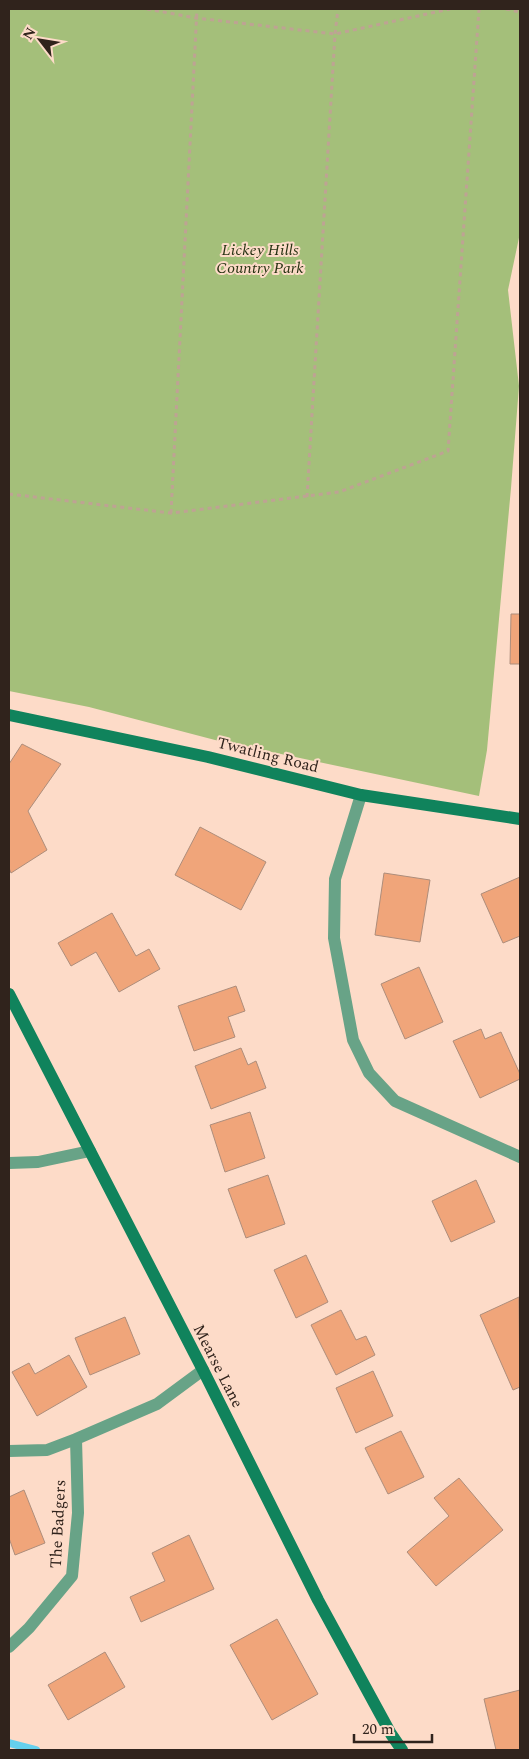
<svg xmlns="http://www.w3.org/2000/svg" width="529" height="1759" viewBox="0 0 529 1759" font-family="Spectral,serif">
  <rect width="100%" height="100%" fill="#fddbc8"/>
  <path fill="#a4bf7a" d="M9 9H520V233L508 290 519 386 511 488 487 750 479 796 215 740 89 707 9 691Z"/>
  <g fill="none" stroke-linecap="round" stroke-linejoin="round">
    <path stroke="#65d0ed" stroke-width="8" d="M9 1743 36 1750"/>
  </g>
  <path fill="#f0a57a" stroke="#ad8d7b" d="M511 614H520V664H510Z
    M22 744 61 764 28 811 47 850 11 873 9 868V764Z
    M200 827 266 862 241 910 175 875Z
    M384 873 430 880 420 942 375 935Z
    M520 877V936L503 943 481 894Z
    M112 913 136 956 149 949 160 969 119 992 96 952 71 966 58 943Z
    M419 967 443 1022 405 1039 381 984Z
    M236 986 245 1011 228 1017 235 1037 194 1051 178 1006Z
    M481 1029 485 1039 501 1032 520 1074V1079L480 1098 453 1041Z
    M241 1048 248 1065 256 1061 266 1088 211 1109 195 1066Z
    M250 1112 265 1158 225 1172 210 1125Z
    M268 1175 285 1224 246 1238 228 1189Z
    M476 1180 495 1222 451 1242 432 1201Z
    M306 1255 328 1302 296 1318 274 1270Z
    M519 1297 520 1387 513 1390 480 1315Z
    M341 1310 356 1340 366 1336 375 1355 336 1375 311 1325Z
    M125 1317 140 1354 90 1375 75 1338Z
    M69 1355 87 1387 37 1416 12 1372 29 1363 35 1374Z
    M373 1371 393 1416 356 1433 336 1388Z
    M401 1431 424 1477 388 1494 365 1448Z
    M459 1478 503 1530 436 1586 407 1552 449 1516 434 1498Z
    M24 1490 45 1543 15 1555 9 1538V1497Z
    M189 1535 214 1589 141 1622 130 1597 165 1581 152 1553Z
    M277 1619 318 1694 272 1720 230 1645Z
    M105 1652 125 1687 68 1720 48 1685Z
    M520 1690V1750H496L484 1699Z"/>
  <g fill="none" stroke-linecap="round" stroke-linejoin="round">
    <path stroke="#bea393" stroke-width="3" stroke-dasharray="4 4" stroke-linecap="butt" d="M147 9 196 18 335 34 450 9
      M506 9 520 12
      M9 494 171 513 339 492 448 451 479 9
      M307 497 335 34 338 9
      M171 513 197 9"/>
    <path stroke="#68a387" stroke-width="12" d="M361 795 335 879 334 938 353 1040 369 1073 395 1101 520 1157
      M9 1163 38 1162 90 1151
      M9 1451 47 1450 76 1439 157 1404 203 1370
      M9 1647 29 1628 72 1576 78 1513 76 1439"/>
    <path stroke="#10835c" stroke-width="12" d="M9 715 208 757 361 795 520 819
      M9 994 203 1370 318 1600 391 1734 402 1750"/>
  </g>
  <g text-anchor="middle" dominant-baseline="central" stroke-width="4" stroke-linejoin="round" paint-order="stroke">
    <g font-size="16" font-style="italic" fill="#273212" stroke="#fddbc8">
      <text x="260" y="250">Lickey Hills<tspan x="260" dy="18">Country Park</tspan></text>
    </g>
    <g font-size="16" fill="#30231c" stroke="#fddbc8">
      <text transform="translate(268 755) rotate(14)">Twatling Road</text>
      <text transform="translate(218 1366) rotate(63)">Mearse Lane</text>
      <text transform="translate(58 1524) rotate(-87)">The Badgers</text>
    </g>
  </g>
  <rect width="529" height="1759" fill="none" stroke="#30231c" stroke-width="20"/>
  <g transform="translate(40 40) rotate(301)" stroke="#fddbc8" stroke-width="4" paint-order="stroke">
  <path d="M0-4L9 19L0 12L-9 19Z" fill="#30231c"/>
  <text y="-8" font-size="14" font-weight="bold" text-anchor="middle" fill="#30231c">N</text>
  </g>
  <path d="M354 1734v8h78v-8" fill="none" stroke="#30231c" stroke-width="2.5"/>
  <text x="362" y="1734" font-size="15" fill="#30231c" stroke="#fddbc8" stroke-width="4" paint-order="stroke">20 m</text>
</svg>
